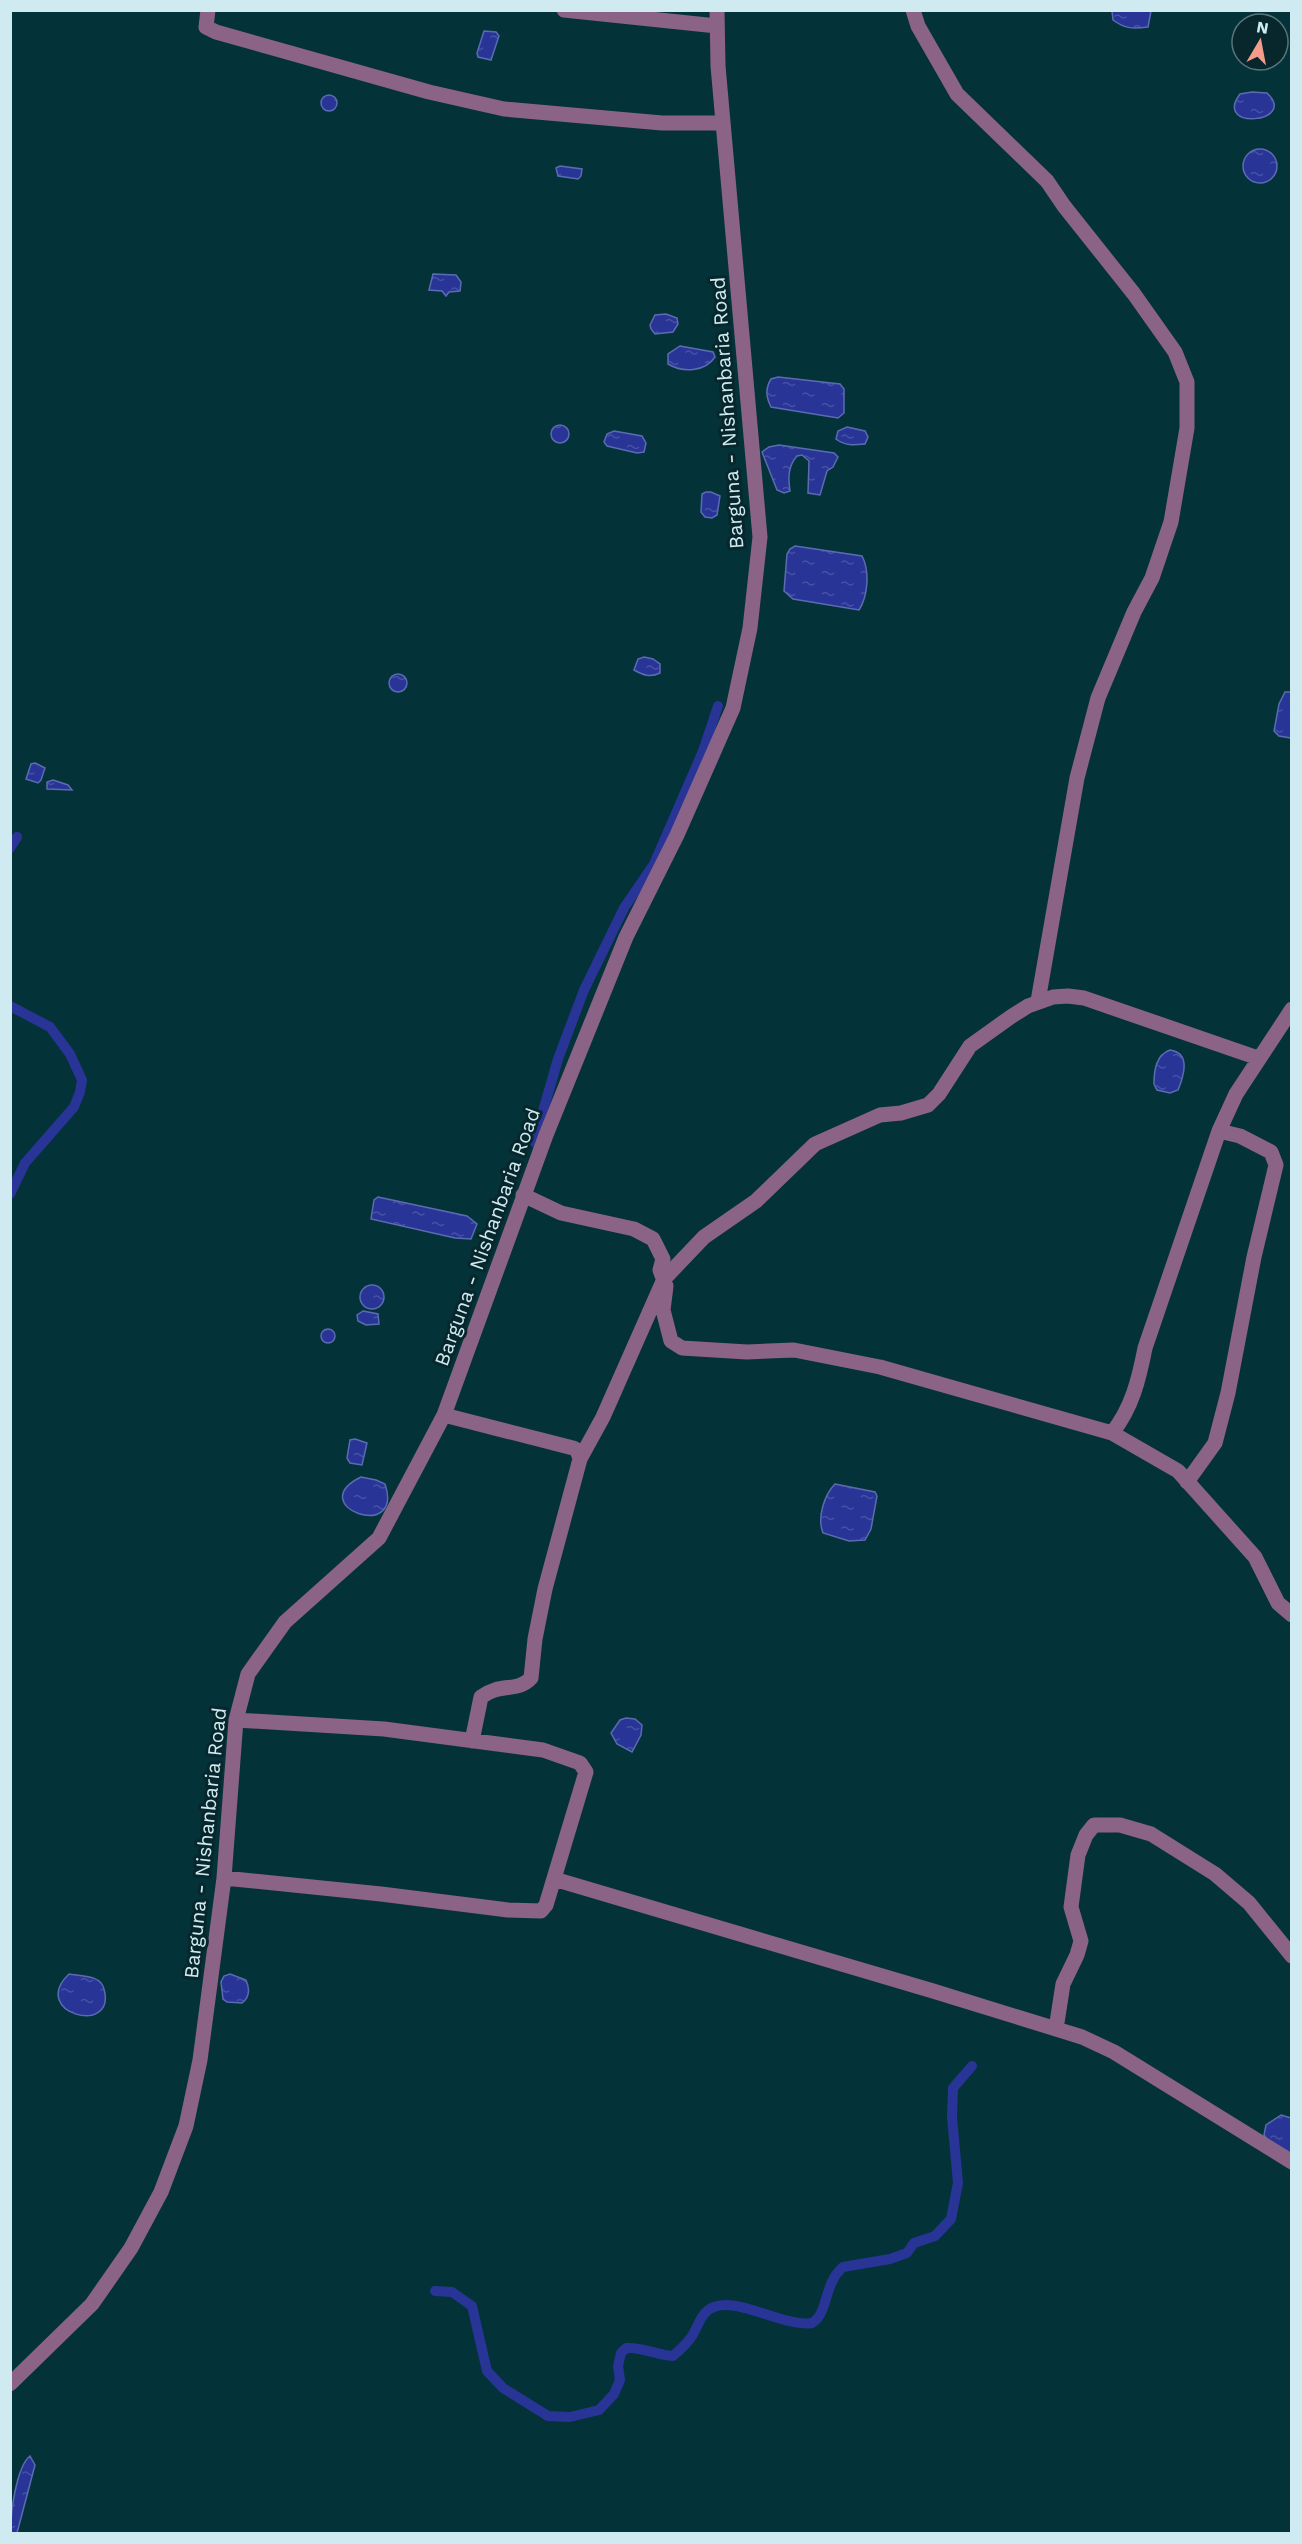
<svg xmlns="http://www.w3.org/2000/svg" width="1302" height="2544" viewBox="0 0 1302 2544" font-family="'Work Sans',sans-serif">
  <defs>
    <pattern id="water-ripples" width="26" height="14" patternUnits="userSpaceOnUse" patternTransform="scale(1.5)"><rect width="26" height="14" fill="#283596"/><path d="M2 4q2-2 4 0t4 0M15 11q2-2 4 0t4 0" fill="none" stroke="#4652a5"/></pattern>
  </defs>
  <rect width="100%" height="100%" fill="#043239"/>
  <path fill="url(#water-ripples)" stroke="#5a6cb1" stroke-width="1.5" d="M1112 11H1151L1148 27C1133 29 1125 29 1113 20Z
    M484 31 496 32 499 36 491 60 478 57 477 53Z
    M1252 92 1267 93C1299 123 1212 131 1240 94Z
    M321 103a8 8 0 1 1 16 0a8 8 0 1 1-16 0Z
    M1243 166a17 17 0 1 1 34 0a17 17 0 1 1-34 0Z
    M560 166 582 169 581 176 578 179 558 176 556 168Z
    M433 274 456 275 461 282 460 291 449 292 446 296 442 291 429 290Z
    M666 314 677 318 678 324 673 332 655 334 651 329 650 325 655 315Z
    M680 346 713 352 715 357C705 372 683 373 668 364V354Z
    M778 377 840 384 844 389V413L838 418 771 407C766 397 765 389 771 379Z
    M551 434a9 9 0 1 1 18 0a9 9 0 1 1-18 0Z
    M847 427 865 431 868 437 865 444C854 445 845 446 836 439L838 431Z
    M614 431 642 436 646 443 644 452 637 453 607 446 604 442 607 434Z
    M779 445 834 453 838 457 833 467 827 471 820 495 808 493 809 461 802 455 797 456C788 466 788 478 790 491L784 493 777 490 762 452 769 447Z
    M706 492H711L720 496 717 515 712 518 705 517 701 512 702 494Z
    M795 546 862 556C870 571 868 596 859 610L793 599 784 591 787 554 790 549Z
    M644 657 653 659 660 664V673C650 678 643 675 634 670L638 659Z
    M389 683a9 9 0 1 1 18 0a9 9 0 1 1-18 0Z
    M1285 692H1291V738L1279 736 1274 731 1279 704Z
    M35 763 45 768 41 780 38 783 26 779 31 764Z
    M53 780 68 785 72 790 47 789V782Z
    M1170 1050C1191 1053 1184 1075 1178 1090L1170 1093 1157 1090 1154 1084C1154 1070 1156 1055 1170 1050Z
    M378 1197 467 1216 477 1224 471 1239 455 1238 371 1219 374 1200Z
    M360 1297a12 12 0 1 1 24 0a12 12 0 1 1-24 0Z
    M363 1311 378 1314 379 1324 366 1325 358 1321 357 1315Z
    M321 1336a7 7 0 1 1 14 0a7 7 0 1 1-14 0Z
    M355 1439 367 1443 362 1465 350 1463 347 1458 350 1440Z
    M361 1477 376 1480 385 1484C405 1543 302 1506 361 1477Z
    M835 1484 875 1492 877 1496 871 1529 865 1540 849 1541 823 1533C817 1518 824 1495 835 1484Z
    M626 1718 635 1719 642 1725 641 1735 632 1752 617 1744 611 1733 620 1720Z
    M69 1974C81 1976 101 1975 104 1989 117 2037 28 2013 69 1974Z
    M230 1974 246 1980C250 1989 250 1997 242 2003L227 2002 223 1999 221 1982 224 1976Z
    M1281 2115 1291 2118V2154L1269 2142 1264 2135 1266 2125Z
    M30 2456 35 2465 17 2533H11C10 2516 16 2467 30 2456Z"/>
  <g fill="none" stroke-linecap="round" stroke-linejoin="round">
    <path stroke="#283596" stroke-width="10" d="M10 848 17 837
      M10 1006 50 1027 70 1054 82 1080 80 1092 74 1107 25 1163 10 1194
      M534 1142 558 1059 584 990 624 908 654 864 703 751 718 706
      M435 2291 452 2292 472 2306 487 2371 503 2388 548 2416 570 2417 599 2410 614 2394 620 2380 618 2366 621 2353 626 2348C643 2347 656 2355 673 2356 680 2350 687 2344 692 2336 697 2328 700 2317 707 2311 730 2291 782 2328 812 2323 829 2313 823 2284 843 2267L890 2259 907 2253 914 2243 935 2236 951 2219 958 2183 952 2117 953 2088 972 2066"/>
    <path stroke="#8b6386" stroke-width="15" d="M208 10 206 27 216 32 429 92 504 109 662 123H723
      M564 10 717 26
      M913 10 918 26 957 94 1047 181 1064 206 1134 294 1175 352 1187 382V428L1171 522 1152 578 1134 612 1098 698 1077 778 1038 1001
      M523 1195 561 1213 634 1229 653 1239 663 1259 660 1270 666 1286 663 1310 671 1341 682 1348 747 1352 794 1350 880 1367 1112 1433C1132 1408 1139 1379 1145 1348L1219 1131 1236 1094 1292 1009
      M444 1415 573 1448 577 1450 580 1459 545 1589 535 1639 531 1678C517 1693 501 1682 481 1697L472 1741
      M1112 1433 1178 1471 1255 1557 1278 1603 1292 1615
      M580 1459 603 1417 664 1279 704 1237 756 1201 815 1144 880 1115 901 1113 928 1105 939 1094 970 1046 1012 1016 1028 1006 1053 997 1068 996 1084 998 1258 1058
      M1187 1482 1215 1443 1228 1393 1254 1257 1276 1165 1271 1152 1240 1136 1219 1131
      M224 1878 381 1894 508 1910 541 1911 546 1905 586 1772 580 1763 543 1750 384 1729 236 1720
      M554 1879 933 1991 1082 2037 1114 2052 1292 2162
      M1056 2029 1063 1984 1077 1955 1081 1941 1071 1907 1078 1855 1086 1835 1094 1825H1120L1151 1834 1215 1874 1249 1903 1292 1956
      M10 2384 92 2304 131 2248 161 2192 186 2126 200 2060 224 1878 236 1720 248 1674 285 1622 379 1538 444 1415 546 1135 626 937 677 835 733 708 750 628 760 537 718 66 717 10"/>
  </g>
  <g text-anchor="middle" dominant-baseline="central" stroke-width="6" stroke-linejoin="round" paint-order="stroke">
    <g font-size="20" fill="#cfebf1" stroke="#08272c">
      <text transform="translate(727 413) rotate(-94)">Barguna - Nishanbaria Road</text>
      <text transform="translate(487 1237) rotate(-70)">Barguna - Nishanbaria Road</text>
      <text transform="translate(205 1843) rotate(-84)">Barguna - Nishanbaria Road</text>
    </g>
  </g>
  <rect width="1302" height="2544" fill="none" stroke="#cfebf1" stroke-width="24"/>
  <g transform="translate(1260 42) rotate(10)"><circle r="28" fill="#08272c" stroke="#58757b" stroke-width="1.5"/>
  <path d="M0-4.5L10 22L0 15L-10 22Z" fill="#f49d8d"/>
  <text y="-9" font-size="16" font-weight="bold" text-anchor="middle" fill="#cfebf1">N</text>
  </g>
</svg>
